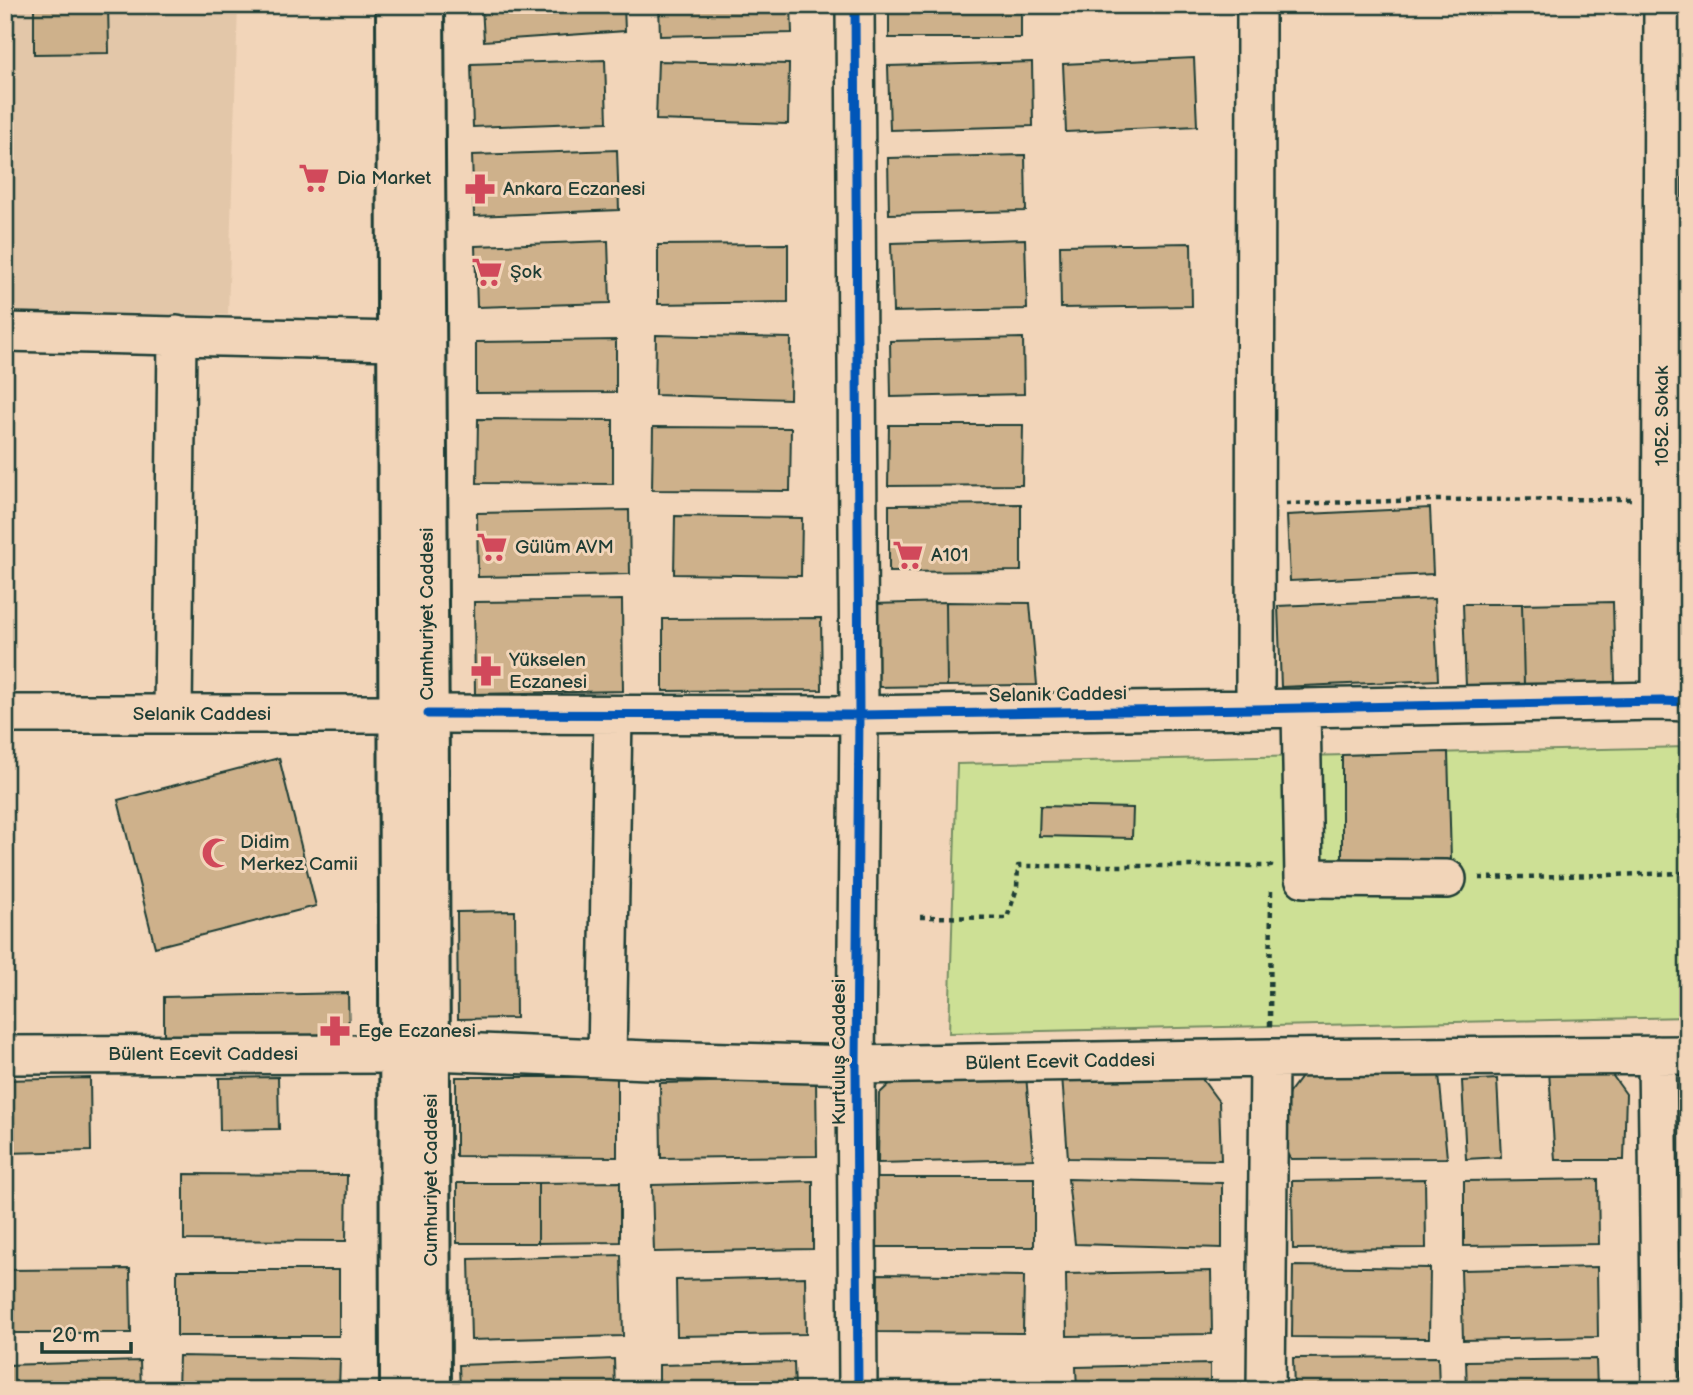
<svg xmlns="http://www.w3.org/2000/svg" width="1693" height="1395" viewBox="0 0 1693 1395" font-family="'Balsamiq Sans',sans-serif">
  <rect width="100%" height="100%" fill="#f2d5b9"/>
  <filter id="ink" filterUnits="userSpaceOnUse"><feTurbulence type="fractalNoise" baseFrequency=".0143" numOctaves="2"/><feDisplacementMap in="SourceGraphic" scale="14" xChannelSelector="R" yChannelSelector="G"/><feConvolveMatrix kernelMatrix="1 2 1 2 8 2 1 2 1" color-interpolation-filters="sRGB"/></filter>
  <g filter="url(#ink)">
    <path fill="#e3c7a9" d="M5 5H238L228 315 5 312Z"/>
    <path fill="#cde095" stroke="#768e64" stroke-width="2" d="M1688 747V1017L949 1033 957 764Z"/>
    <path fill="#ceb18b" stroke="#1f3d34" stroke-width="2" d="M34 5H108L109 53 34 54Z
      M482 5H624L625 31 484 41Z
      M659 5H791L792 33 660 36Z
      M889 5H1021V38H889Z
      M1194 58 1197 126 1066 132 1063 64Z
      M605 60 607 122 473 127 471 64Z
      M658 61 789 64 788 124 656 120Z
      M1032 62 1033 126 890 130 888 66Z
      M617 150 619 210 474 216 472 155Z
      M1025 155 1026 211 889 214 888 158Z
      M1025 239 1027 309 893 312 891 243Z
      M608 241 610 303 477 307 475 246Z
      M1191 243 1192 306 1061 308 1060 245Z
      M788 244V302L658 304V245Z
      M656 335 791 338 790 399 655 395Z
      M1023 338 1024 394 891 397 890 341Z
      M616 340V392L476 393V342Z
      M478 419 613 420V484L477 483Z
      M889 425H1023L1022 485 888 486Z
      M653 427 791 428 790 491 652 490Z
      M1021 504V571L889 572V505Z
      M1430 508 1433 574 1290 581 1287 515Z
      M629 510 630 574 478 577 477 513Z
      M675 516 802 518 801 576 674 574Z
      M1434 599 1438 680 1281 687 1278 606Z
      M622 600 623 691 475 694 474 602Z
      M946 602 947 686 874 687 873 604Z
      M946 602 1030 603 1037 685 947 686Z
      M1613 602 1615 682 1524 685 1522 604Z
      M1463 604H1522L1524 685 1466 687Z
      M821 618 822 690 663 691V619Z
      M1448 752 1451 860H1342V755Z
      M279 758 316 906 155 947 118 800Z
      M1040 806 1133 808 1132 838 1039 836Z
      M515 911 516 1018 458 1019 457 912Z
      M348 993 349 1039 164 1044V997Z
      M1549 1071 1610 1072 1626 1094 1624 1160H1555Z
      M1439 1074 1447 1158 1291 1159 1284 1144V1109L1289 1093 1301 1077Z
      M1026 1075 1033 1159 878 1163 879 1094 898 1076Z
      M1062 1075 1202 1079 1219 1102 1221 1160 1068 1158Z
      M278 1077 279 1129 220 1130 219 1078Z
      M456 1077H617V1157L456 1156Z
      M90 1078 91 1151 5 1153V1080Z
      M1497 1079 1501 1157 1466 1159 1462 1081Z
      M816 1080 817 1156 661 1158 660 1083Z
      M1688 1086V1139L1682 1103Z
      M184 1174 347 1175 346 1241 184 1240Z
      M876 1178H1034V1247H875Z
      M1068 1179 1222 1183V1248L1075 1244Z
      M1425 1179 1426 1248 1293 1249 1292 1181Z
      M1598 1179 1599 1244 1464 1246V1181Z
      M813 1181V1249L654 1252 652 1185Z
      M620 1182V1242L538 1243V1183Z
      M457 1183H538V1243H457Z
      M621 1255 623 1336 471 1340 469 1259Z
      M1293 1266 1430 1268 1429 1338 1292 1337Z
      M1597 1267 1598 1337 1463 1340 1461 1270Z
      M130 1269 131 1333H5V1270Z
      M177 1270H339V1336H177Z
      M1211 1271 1212 1334 1067 1336 1066 1274Z
      M878 1274 1024 1276 1023 1333 877 1332Z
      M805 1277 806 1334 677 1336 676 1280Z
      M179 1356 340 1359 339 1390H178Z
      M1438 1357 1439 1390H1294L1293 1358Z
      M614 1359 615 1390H460L459 1365Z
      M1596 1359 1597 1390H1467L1466 1361Z
      M140 1361 141 1390H5V1365Z
      M794 1362 795 1390H659V1365Z
      M1210 1364V1390H1077L1076 1367Z"/>
    <g fill="none" stroke-linecap="round" stroke-linejoin="round">
      <g stroke="#1f3d34" stroke-width="42">
        <path id="minor" d="M855 5 859 715 856 1065 858 1390
          M5 332 396 341
          M1661 701 1663 5
          M1301 708 1304 878 1447 879
          M1255 709 1256 5
          M5 714H399
          M173 714 177 335
          M428 714 859 715 1255 709 1661 701 1688 702
          M432 1051 648 1060 856 1065 1269 1058 1688 1055
          M5 1055 401 1054
          M1657 1055 1661 1390
          M607 1058 613 715
          M1266 1390 1269 1058"/>
      </g>
      <g stroke="#1f3d34" stroke-width="44">
        <path id="major" d="M396 5C396 467 401 928 400 1390
          M424 5C426 467 432 928 431 1390"/>
      </g>
      <path stroke="#1f3d34" stroke-width="4.5" stroke-dasharray="5 5" stroke-linecap="butt" d="M1286 504 1431 500 1631 499
        M1479 878 1688 873
        M920 917 1007 918 1017 888 1018 866H1271V864
        M1270 1026 1271 888"/>
      <use href="#minor" stroke="#f2d5b9" stroke-width="37"/>
      <use href="#major" stroke="#f2d5b9" stroke-width="38"/>
      <g stroke="#f2d5b9" stroke-width="13">
        <path id="cycleway" d="M855 5 859 715 856 1065 858 1390
          M428 714 859 715 1255 709 1661 701 1688 702"/>
      </g>
      <use href="#cycleway" stroke="#0057b8" stroke-width="9"/>
    </g>
  </g>
  <defs>
    <g id="supermarket-bare" transform="scale(2.415)"><path d="M-6-5.5h2.5l.6 2H6L4.5 2H-2.5L-4.4-4H-6ZM-1.5 3.2a1.3 1.3 0 1 0 .1 0ZM3 3.2a1.3 1.3 0 1 0 .1 0Z" fill="#d1495b" stroke="#f2d5b9" stroke-width="2.5" paint-order="stroke"/></g>
    <g id="pharmacy-bare" transform="scale(2.415)"><path d="M-2-6h4v4h4v4h-4v4h-4v-4h-4v-4h4Z" fill="#d1495b" stroke="#f2d5b9" stroke-width="2.5" paint-order="stroke"/></g>
    <g id="mosque-bare" transform="scale(2.415)"><path d="M3.5-4.9A6 6 0 1 0 3.5 4.9A5 5 0 1 1 3.5-4.9Z" fill="#d1495b" stroke="#f2d5b9" stroke-width="2.5" paint-order="stroke"/></g>
  </defs>
  <g fill-rule="evenodd">
    <use href="#supermarket-bare" x="314" y="178"/>
    <use href="#pharmacy-bare" x="480" y="189"/>
    <use href="#supermarket-bare" x="487" y="272"/>
    <use href="#supermarket-bare" x="492" y="547"/>
    <use href="#supermarket-bare" x="908" y="555"/>
    <use href="#pharmacy-bare" x="486" y="671"/>
    <use href="#mosque-bare" x="217" y="853"/>
    <use href="#pharmacy-bare" x="335" y="1031"/>
  </g>
  <g text-anchor="middle" dominant-baseline="central" stroke-width="6" stroke-linejoin="round" paint-order="stroke">
    <g font-size="19" fill="#1f3d34" stroke="#f2d5b9" text-anchor="start">
      <text x="337" y="178">Dia Market</text>
      <text x="503" y="189">Ankara Eczanesi</text>
      <text x="510" y="272">Şok</text>
      <text x="515" y="547">Gülüm AVM</text>
      <text x="931" y="555">A101</text>
      <text x="509" y="660">Yükselen<tspan x="509" dy="22">Eczanesi</tspan></text>
      <text x="240" y="842">Didim<tspan x="240" dy="22">Merkez Camii</tspan></text>
      <text x="358" y="1031">Ege Eczanesi</text>
    </g>
    <g font-size="19" fill="#1f3d34" stroke="#f2d5b9">
      <text transform="translate(1662 416) rotate(-90)">1052. Sokak</text>
      <text transform="translate(427 614) rotate(-90)">Cumhuriyet Caddesi</text>
      <text transform="translate(1058 695) rotate(-1)">Selanik Caddesi</text>
      <text x="202" y="714">Selanik Caddesi</text>
      <text transform="translate(839 1052) rotate(-90)">Kurtuluş Caddesi</text>
      <text x="203" y="1054">Bülent Ecevit Caddesi</text>
      <text transform="translate(1060 1062) rotate(-1)">Bülent Ecevit Caddesi</text>
      <text transform="translate(431 1180) rotate(-90)">Cumhuriyet Caddesi</text>
    </g>
  </g>
  <rect width="1693" height="1395" fill="none" stroke="#f2d5b9" stroke-width="28"/>
  <rect x="14" y="14" width="1665" height="1367" fill="none" stroke="#1f3d34" stroke-width="2.5" filter="url(#ink)"/>
  <path d="M42 1342v10h89v-10" fill="none" stroke="#1f3d34" stroke-width="3.5"/>
  <text x="52" y="1342" font-size="21" fill="#1f3d34" stroke="#f2d5b9" stroke-width="5" paint-order="stroke">20 m</text>
</svg>
